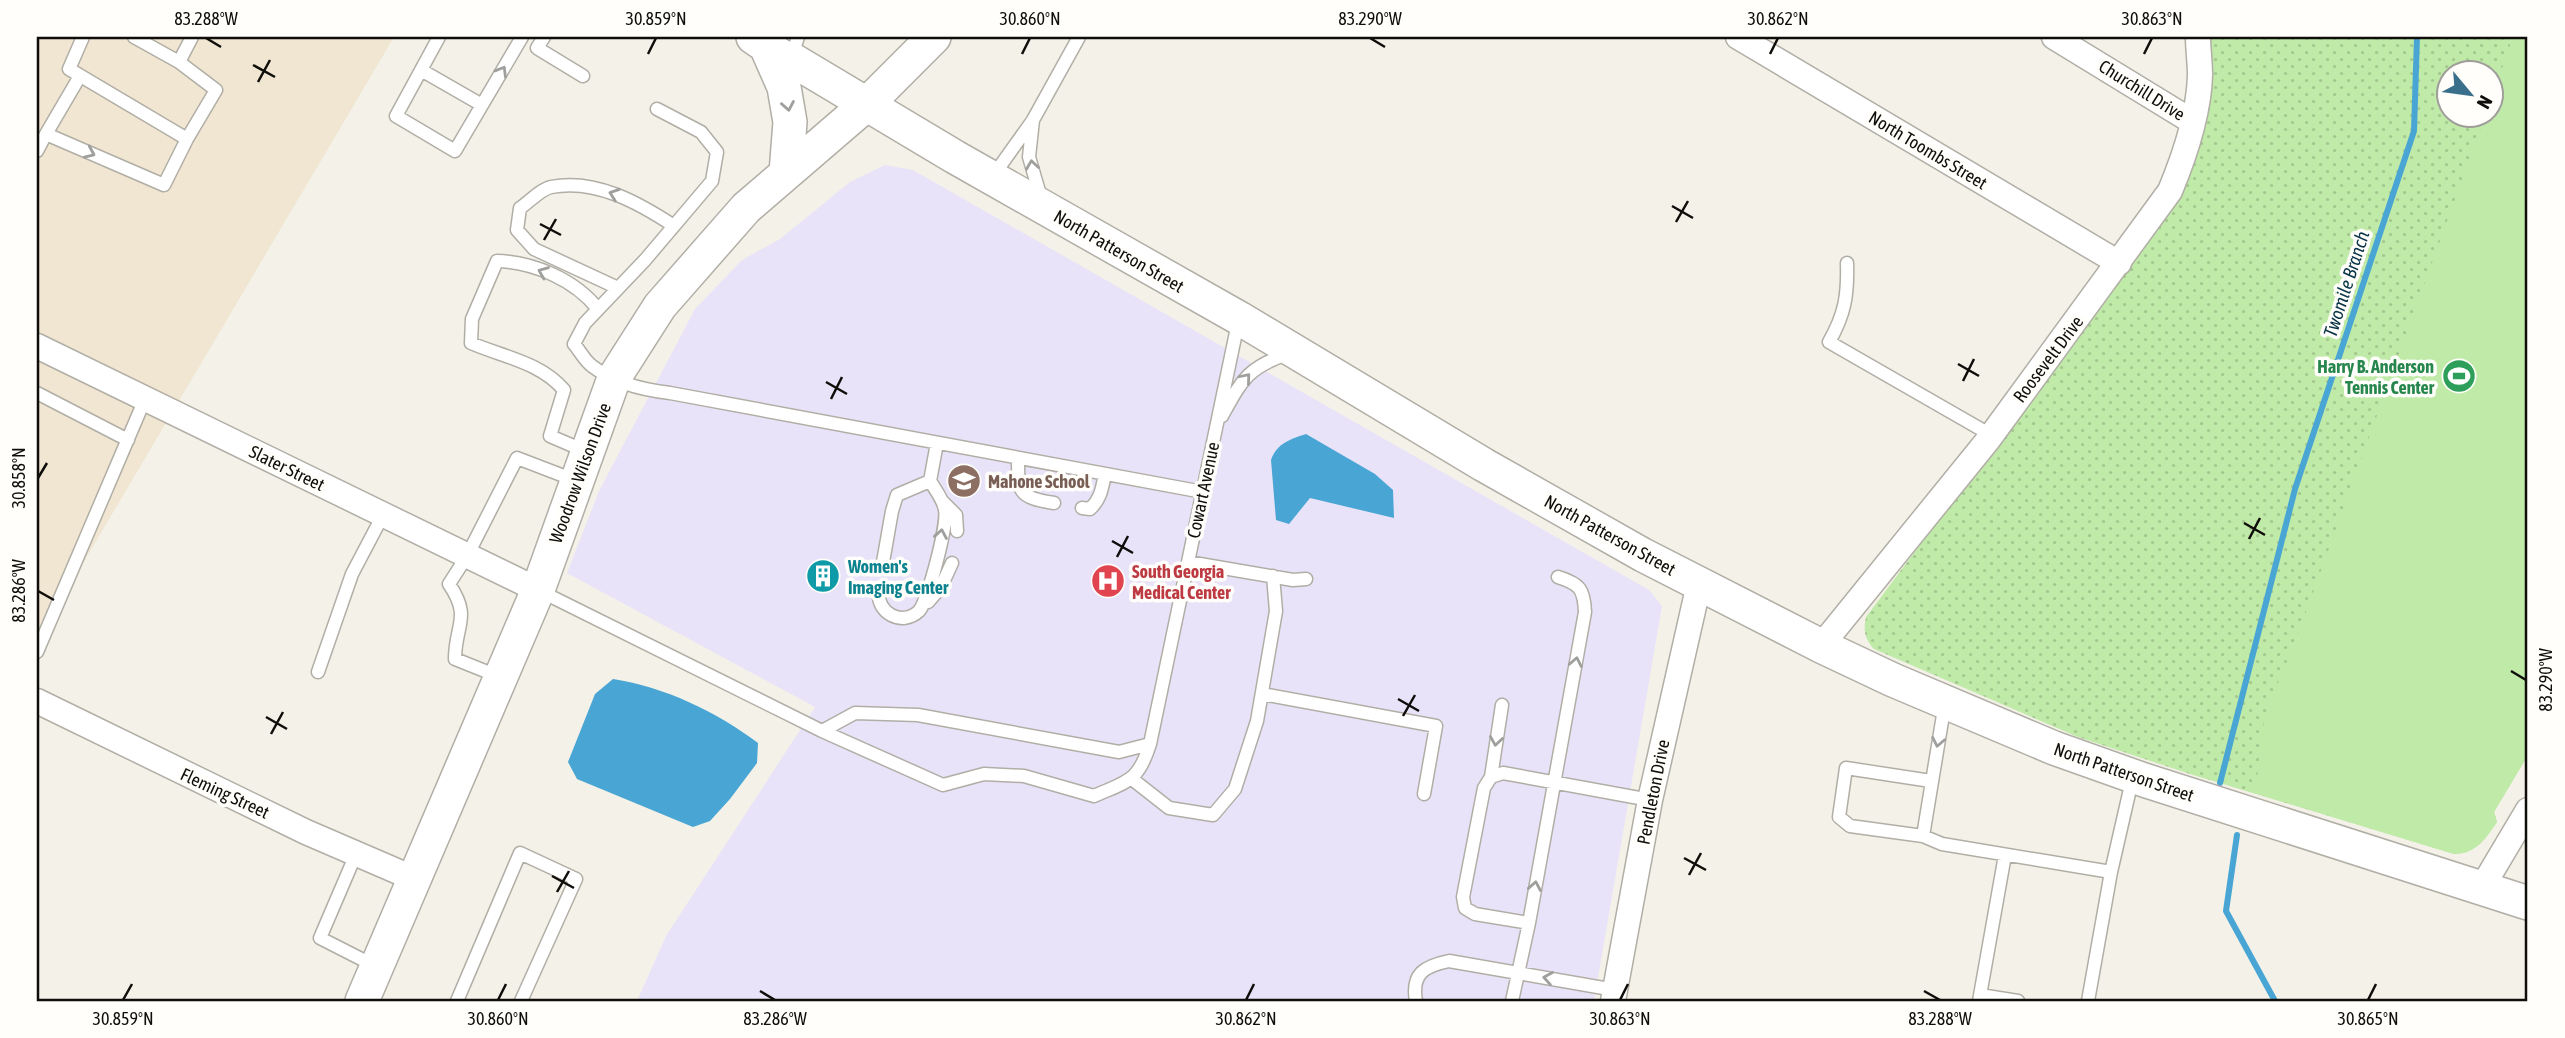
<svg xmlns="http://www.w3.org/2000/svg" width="2565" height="1038" viewBox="0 0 2565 1038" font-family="'Asap Condensed',sans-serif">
  <defs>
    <pattern id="park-dots" width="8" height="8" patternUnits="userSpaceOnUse" patternTransform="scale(1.75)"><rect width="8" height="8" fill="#c0eaa8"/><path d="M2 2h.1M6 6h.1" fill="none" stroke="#a4c88f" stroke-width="1.8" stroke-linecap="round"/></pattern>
  </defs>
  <rect width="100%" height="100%" fill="#f3f1e8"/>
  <path fill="#f0e6d1" d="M37 37H394L37 641Z"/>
  <path fill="#e9e3f9" d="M885 165 913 170 1649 590 1662 606 1594 1001H637L666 936 815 707 567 573 599 491 695 309 742 260 780 239 850 182Z"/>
  <path fill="url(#park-dots)" fill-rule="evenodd" d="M2205 37H2528V755L2494 812 2497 822C2486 838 2476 854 2454 854L2190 774 2078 737 1874 649C1865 639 1863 631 1866 617L2155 231ZM2450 74H2492V116H2450Z"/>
  <path fill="#c0eaa8" d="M2513 37H2528V755L2494 812 2497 822C2486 838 2476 854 2454 854L2255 793 2265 714 2297 637 2485 116H2492V96Z"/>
  <path fill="#49a5d3" d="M1306 434 1375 474 1393 490 1394 518 1310 498 1289 524 1276 520 1271 460C1277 443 1291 439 1306 434Z
    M613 679C665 687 717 712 758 743L757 763 730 799 710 821 693 827 577 779 568 762 595 694Z"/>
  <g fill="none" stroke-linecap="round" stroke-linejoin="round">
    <path stroke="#49a5d3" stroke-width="6" d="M2220 783 2295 489 2414 131 2417 37
      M2237 835 2226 911 2275 1001"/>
    <g stroke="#b1aea6" stroke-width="15">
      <path id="lane" d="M83 37 69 69 187 139 216 90 179 62 134 37
        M439 37 396 116 455 151 522 37
        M544 37 537 48 583 76
        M791 59 798 37
        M179 62 192 37
        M421 70 482 105
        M657 109 701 132 717 152 712 181 645 260 585 323 574 344C580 351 585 361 592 366 614 383 644 390 670 393L1203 492
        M1033 120 1029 157 1041 198
        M46 134 80 76
        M37 151 46 134 164 185 187 139
        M993 176 1033 120 1079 37
        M1847 263C1848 295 1845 314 1829 342L1991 435
        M618 288 534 249 517 230 520 208C529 202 541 189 551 187 595 178 639 203 674 226
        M37 393 128 440
        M1222 416C1242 380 1247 368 1287 354
        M585 451 550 436 564 390C540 362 503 357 471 343L472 319 497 261C534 262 575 280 598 309
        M1018 458C1018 493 1018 497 1054 503
        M930 481 937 443
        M943 502 956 515 957 531
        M1082 508 1090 509C1101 499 1102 488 1105 474
        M1188 562 1293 580 1306 579
        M540 591 822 731 943 785 984 774 1024 776 1094 796C1128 781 1138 782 1150 744L1239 318
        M879 591C876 613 902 627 919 611 928 601 948 524 945 510 944 501 935 489 930 481L897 495 892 511 883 562
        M928 602 941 587 952 563
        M37 652 145 399
        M318 672 352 574 383 515
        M500 677 455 659C455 624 472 618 449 584L467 556 517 458 577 481
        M1262 694 1436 726 1424 794
        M822 731 855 713 918 715 1119 752 1150 744
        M1491 777 1502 705
        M1132 779 1169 808 1213 815 1235 789 1257 721 1276 611 1273 576
        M1931 781 1846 768 1839 817 1850 826 1923 836 1945 703
        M1923 836 1942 844 2111 872 2133 776
        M356 854 320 938 375 966
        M1529 923 1475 914 1465 908 1463 897 1484 788 1491 777 1503 773 1650 800
        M1980 995 2018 1001
        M457 1001 520 853 576 879 521 1001
        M1416 1001C1411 973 1425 966 1449 961L1615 990
        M1512 1001 1529 923 1585 612C1584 589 1580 584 1558 577
        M1979 1001 2005 855
        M2088 1001 2111 872"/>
    </g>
    <g stroke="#b1aea6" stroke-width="27">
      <path id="street" d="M1738 37 2119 263
        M2054 37 2193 122
        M37 346 538 590
        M1821 646 1988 440 2170 191C2185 155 2199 114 2200 75 2200 62 2198 49 2198 37
        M37 701 306 832 415 879
        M2481 889 2528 810
        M1613 1001 1650 800 1699 584"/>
    </g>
    <g stroke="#b1aea6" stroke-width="36">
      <path id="secondary" d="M753 37 781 56 791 59 955 157 1239 318 1484 465 1643 555 1821 646 1893 680 2054 748 2144 780 2528 903
        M765 44 784 87 790 122 786 173
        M362 1001 538 590 614 378 660 306 746 208 868 103 934 37"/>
    </g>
    <use href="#lane" stroke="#fff" stroke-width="12"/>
    <use href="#street" stroke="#fff" stroke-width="24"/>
    <use href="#secondary" stroke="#fff" stroke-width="33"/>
  </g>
  <defs><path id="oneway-chevron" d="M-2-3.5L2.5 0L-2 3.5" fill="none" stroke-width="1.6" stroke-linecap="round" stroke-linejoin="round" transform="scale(1.75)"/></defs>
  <g stroke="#9f9f9d">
    <use href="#oneway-chevron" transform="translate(502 71) rotate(-59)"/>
    <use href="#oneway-chevron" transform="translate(788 106) rotate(80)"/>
    <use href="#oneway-chevron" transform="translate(90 153) rotate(24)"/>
    <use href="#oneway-chevron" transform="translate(1032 165) rotate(-98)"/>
    <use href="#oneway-chevron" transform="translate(614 194) rotate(-161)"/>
    <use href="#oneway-chevron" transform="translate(543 272) rotate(-158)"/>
    <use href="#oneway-chevron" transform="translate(1246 378) rotate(-50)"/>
    <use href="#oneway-chevron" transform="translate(941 534) rotate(-80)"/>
    <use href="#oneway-chevron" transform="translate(1576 662) rotate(-79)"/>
    <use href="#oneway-chevron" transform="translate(1496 741) rotate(99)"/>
    <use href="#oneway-chevron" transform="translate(1938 742) rotate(101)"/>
    <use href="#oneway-chevron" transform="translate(1535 886) rotate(-80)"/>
    <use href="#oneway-chevron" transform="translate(1548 978) rotate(-170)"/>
  </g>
  <path fill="none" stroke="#0f0e0b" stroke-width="2.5" d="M206 38 221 47M1370 38 1385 47M648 54 656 38M1022 54 1030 38M1770 54 1778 38M2144 54 2152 38M253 65 275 77M258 82 270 60M1672 206 1693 218M1676 222 1688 201M540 224 561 235M544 240 556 219M1958 364 1979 376M1963 381 1974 359M826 382 847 394M831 399 842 377M38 478 47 463M2244 523 2265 535M2249 539 2260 518M1112 541 1133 553M1117 557 1128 536M38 591 54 600M2511 671 2526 680M1398 699 1419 711M1403 716 1415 695M266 717 287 729M271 734 283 712M1684 858 1706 870M1689 875 1701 853M552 876 574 888M557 892 569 871M760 991 775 1000M1924 991 1940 1000M123 1000 132 984M498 1000 506 984M1246 1000 1254 984M1620 1000 1628 984M2368 1000 2376 984"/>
  <defs>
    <g id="stadium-disc" transform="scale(1.75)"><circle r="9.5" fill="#2e9e5b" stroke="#fffefa"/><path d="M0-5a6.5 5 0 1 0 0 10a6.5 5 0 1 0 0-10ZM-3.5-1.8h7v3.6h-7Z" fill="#fff"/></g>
    <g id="school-disc" transform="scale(1.75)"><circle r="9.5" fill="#8d6e63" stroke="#fffefa"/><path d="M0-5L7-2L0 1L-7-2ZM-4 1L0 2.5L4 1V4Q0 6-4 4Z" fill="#fff"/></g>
    <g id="building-disc" transform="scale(1.75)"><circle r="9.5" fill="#0f9aa8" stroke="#fffefa"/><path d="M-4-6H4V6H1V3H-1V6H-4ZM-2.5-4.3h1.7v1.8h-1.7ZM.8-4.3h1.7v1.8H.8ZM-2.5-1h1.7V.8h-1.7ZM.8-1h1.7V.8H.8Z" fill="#fff"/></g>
    <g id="hospital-disc" transform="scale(1.75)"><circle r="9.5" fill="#e0444e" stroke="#fffefa"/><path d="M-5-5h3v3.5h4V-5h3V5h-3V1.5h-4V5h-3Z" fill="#fff"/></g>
  </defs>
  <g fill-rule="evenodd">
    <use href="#stadium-disc" x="2459" y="376"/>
    <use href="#school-disc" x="964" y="481"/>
    <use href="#building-disc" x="823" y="576"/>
    <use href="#hospital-disc" x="1108" y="581"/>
  </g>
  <g text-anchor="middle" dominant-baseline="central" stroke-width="7" stroke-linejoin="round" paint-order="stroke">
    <g font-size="18" fill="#0f0e0b" stroke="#fffefa">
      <text transform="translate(2142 90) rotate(32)">Churchill Drive</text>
      <text transform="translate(1928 150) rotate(31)">North Toombs Street</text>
      <text transform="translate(1119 251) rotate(30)">North Patterson Street</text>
      <text transform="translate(2048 359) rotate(-53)">Roosevelt Drive</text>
      <text transform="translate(287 468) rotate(26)">Slater Street</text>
      <text transform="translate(580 473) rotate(-70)">Woodrow Wilson Drive</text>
      <text transform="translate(1203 490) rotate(-78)">Cowart Avenue</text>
      <text transform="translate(1610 535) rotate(29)">North Patterson Street</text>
      <text transform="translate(2124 772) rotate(19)">North Patterson Street</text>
      <text transform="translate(1653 792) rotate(-79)">Pendleton Drive</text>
      <text transform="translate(225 793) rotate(25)">Fleming Street</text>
    </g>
    <g font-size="18" font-weight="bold" fill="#27864d" stroke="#fffefa" text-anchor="end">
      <text x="2434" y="366">Harry B. Anderson<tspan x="2434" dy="21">Tennis Center</tspan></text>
    </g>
    <g font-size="18" font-weight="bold" fill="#785e54" stroke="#fffefa" text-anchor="start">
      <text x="988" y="481">Mahone School</text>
    </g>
    <g font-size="18" font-weight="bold" fill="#0d838f" stroke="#fffefa" text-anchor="start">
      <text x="848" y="566">Women's<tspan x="848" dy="21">Imaging Center</tspan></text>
    </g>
    <g font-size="18" font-weight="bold" fill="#be3a42" stroke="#fffefa" text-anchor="start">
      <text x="1132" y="571">South Georgia<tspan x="1132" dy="21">Medical Center</tspan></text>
    </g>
    <g font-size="19" font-style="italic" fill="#0a3447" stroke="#fffefa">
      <text transform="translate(2346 284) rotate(-72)">Twomile Branch</text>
    </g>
  </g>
  <rect width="2565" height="1038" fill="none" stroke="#fffefa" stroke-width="77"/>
  <g transform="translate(2470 94) rotate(119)"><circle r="33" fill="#fffefa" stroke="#9f9e9a" stroke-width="2"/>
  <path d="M0-5L12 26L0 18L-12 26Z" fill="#396f8b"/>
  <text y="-10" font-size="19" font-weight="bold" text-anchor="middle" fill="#0f0e0b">N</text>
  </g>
  <rect x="38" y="38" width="2488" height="962" fill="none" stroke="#0f0e0b" stroke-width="2.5"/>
  <g font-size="18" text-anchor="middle" fill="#0f0e0b">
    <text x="206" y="25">83.288°W</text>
    <text x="656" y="25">30.859°N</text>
    <text x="1030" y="25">30.860°N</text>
    <text x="1370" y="25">83.290°W</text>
    <text x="1778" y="25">30.862°N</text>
    <text x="2152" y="25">30.863°N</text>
    <text transform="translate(19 478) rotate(-90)" y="6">30.858°N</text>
    <text transform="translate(19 591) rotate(-90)" y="6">83.286°W</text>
    <text transform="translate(2546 680) rotate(-90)" y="6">83.290°W</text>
    <text x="123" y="1025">30.859°N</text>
    <text x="498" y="1025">30.860°N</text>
    <text x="775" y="1025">83.286°W</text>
    <text x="1246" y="1025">30.862°N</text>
    <text x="1620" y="1025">30.863°N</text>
    <text x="1940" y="1025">83.288°W</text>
    <text x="2368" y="1025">30.865°N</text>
  </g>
</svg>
